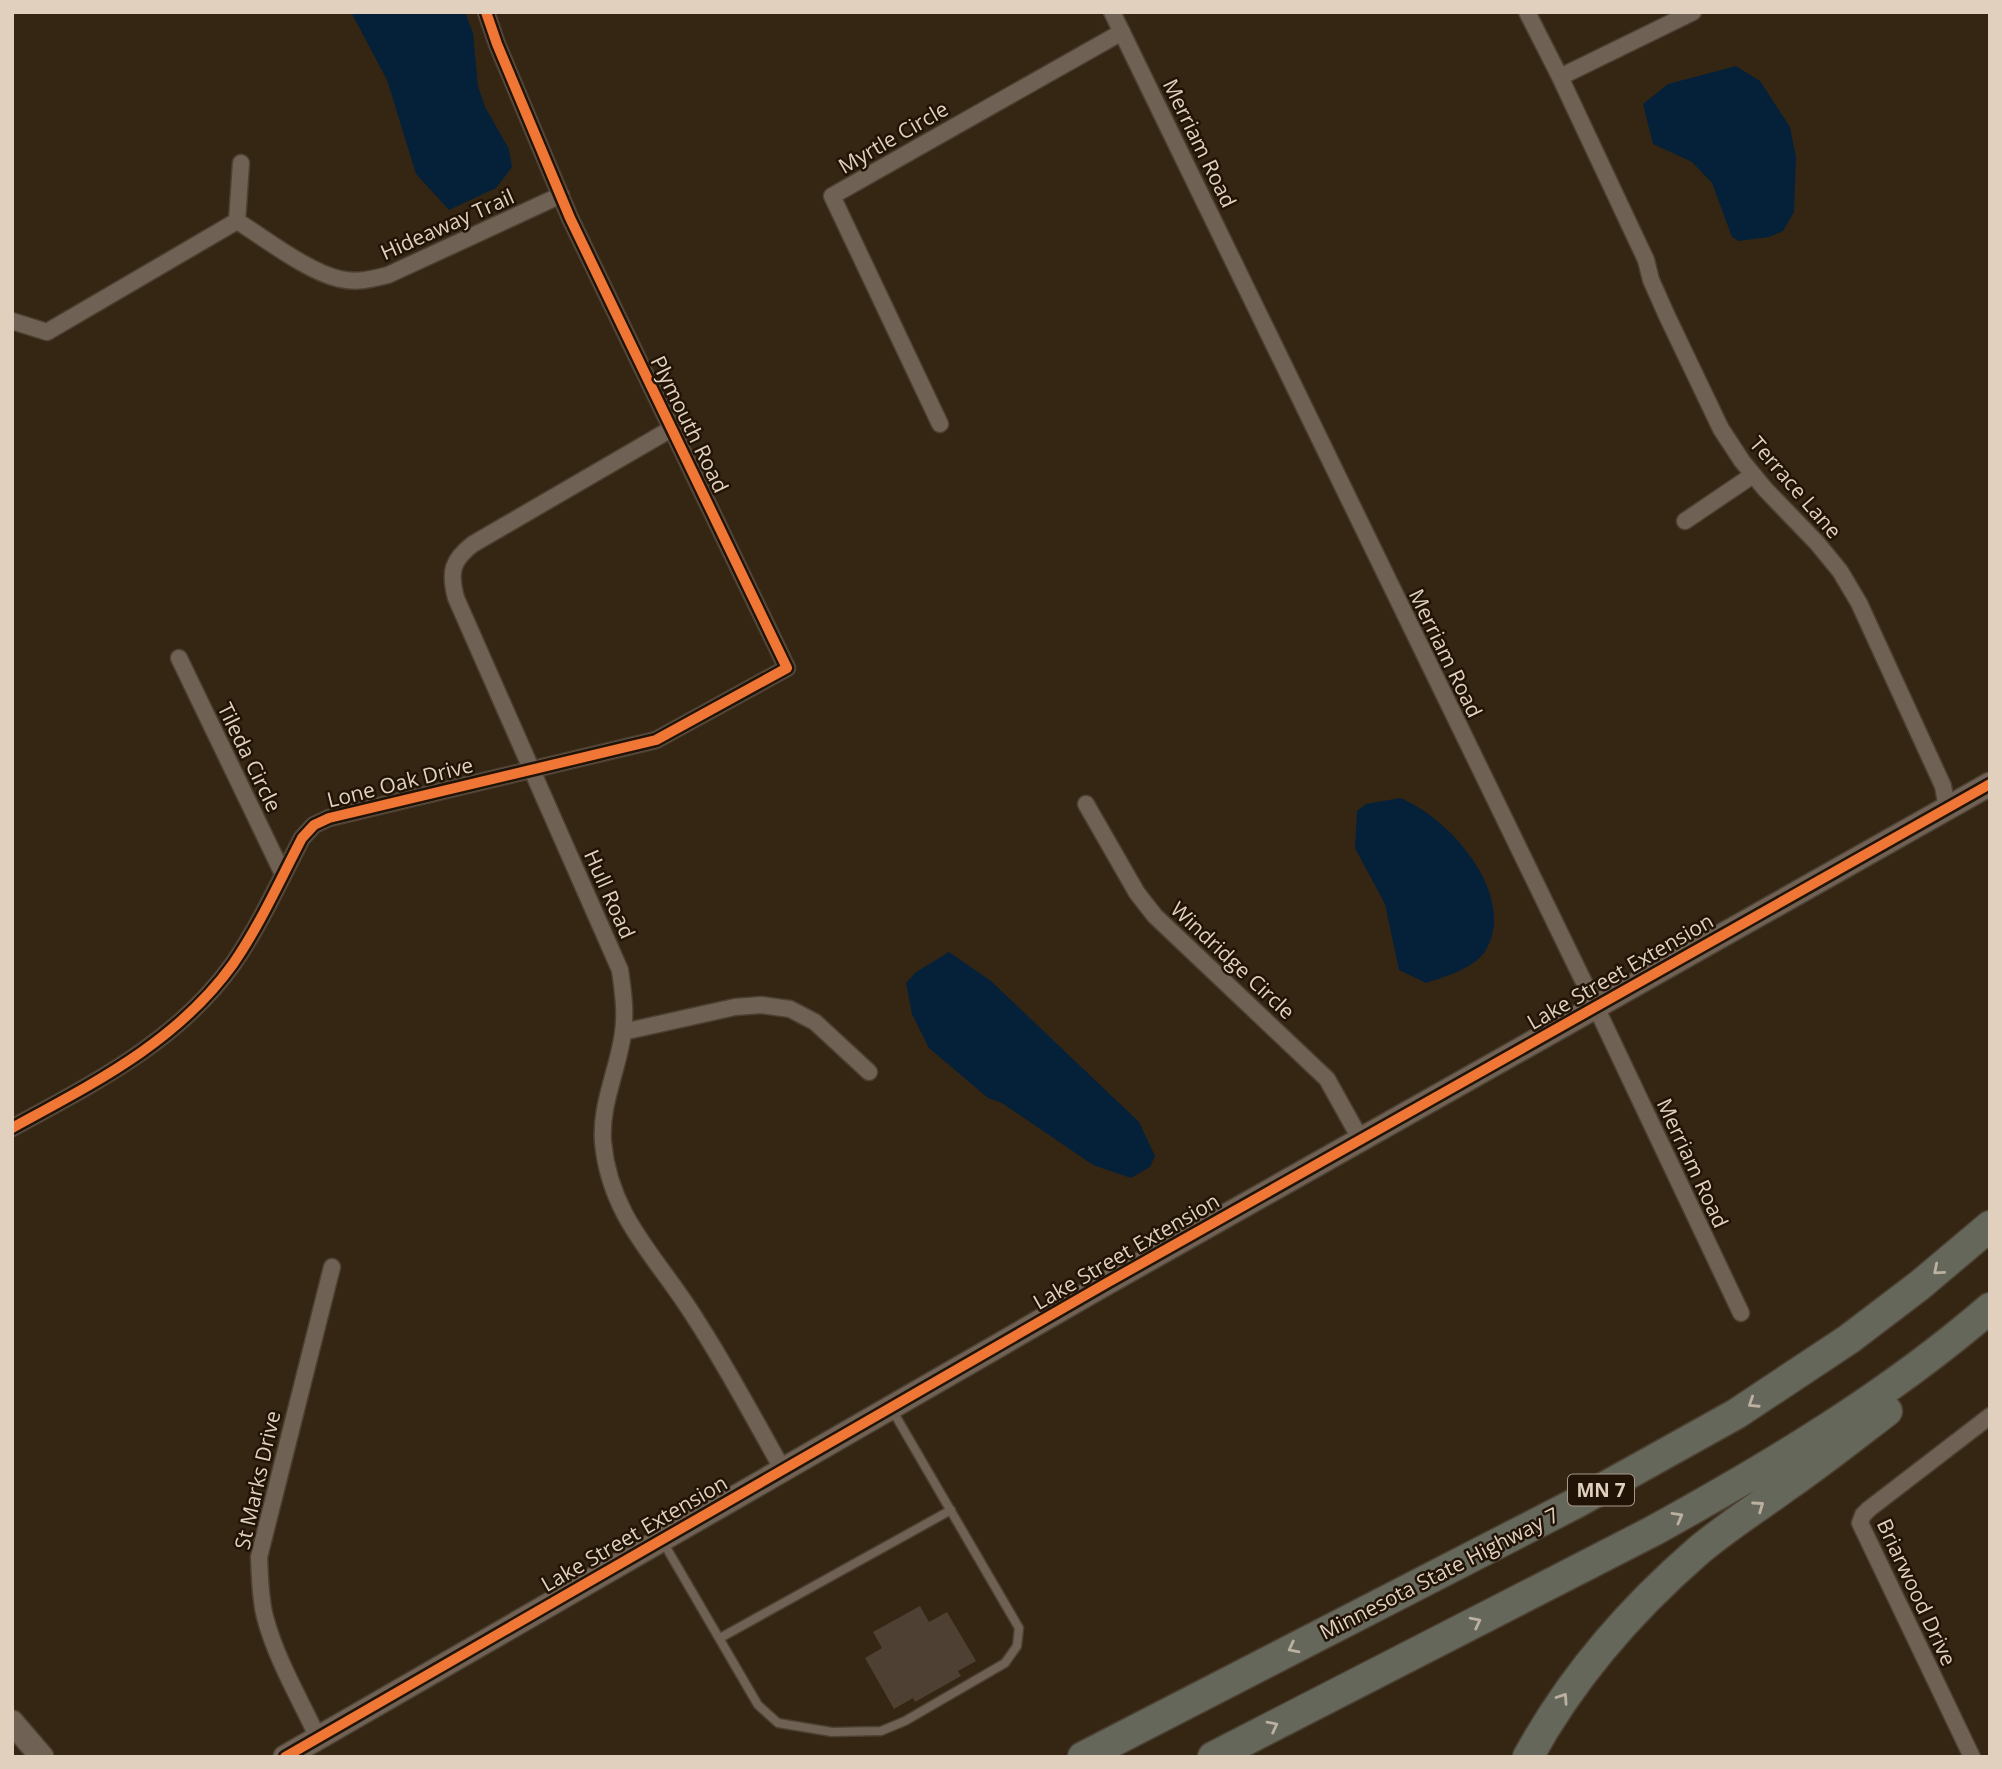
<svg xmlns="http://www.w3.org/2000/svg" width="2002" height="1769" viewBox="0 0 2002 1769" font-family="'Open Sans',sans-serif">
  <rect width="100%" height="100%" fill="#352613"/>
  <path fill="#052139" d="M351 12H465L473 33 478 86 485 107 509 149 512 167 496 188 449 210 416 174 387 80Z
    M1736 66 1760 81 1790 127 1796 157 1794 212 1783 231 1769 237 1739 241 1732 237 1712 183 1692 162 1653 144 1643 104 1668 84Z
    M1400 798C1449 817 1518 895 1486 950 1475 968 1445 977 1426 983L1399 970 1385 904 1355 848 1357 811 1366 804Z
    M949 952 991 981 1139 1122 1155 1156 1150 1167 1131 1178 1093 1165 1002 1103 988 1098 929 1048 912 1014 906 983 916 972Z"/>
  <path fill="#4e4032" d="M920 1606 929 1622 947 1612 976 1661 958 1671 961 1676 915 1702 913 1698 894 1709 865 1658 882 1648 873 1632Z"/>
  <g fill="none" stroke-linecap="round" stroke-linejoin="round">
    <g stroke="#4b4032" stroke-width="11">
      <path id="lane" d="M663 1542 758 1705 778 1723 832 1732 881 1731 905 1721 1005 1663 1017 1646 1019 1628 891 1408
        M720 1638 951 1510"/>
    </g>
    <g stroke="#4b4032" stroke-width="19">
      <path id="street" d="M1112 12 1596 1007 1741 1313
        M1527 12 1560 77 1646 260 1651 280 1667 316 1721 429 1742 461 1765 489 1817 543 1840 571 1859 603 1943 786 1947 808
        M1560 77 1693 12
        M237 221C266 239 308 272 340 279 357 283 372 279 388 275L561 195
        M12 321 47 332 237 221 241 163
        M940 424 832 196 1122 32
        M671 429 473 544C452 560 449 572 456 598L620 970C623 991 626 1012 623 1033 618 1070 600 1105 603 1142 610 1218 658 1258 695 1318 727 1367 754 1419 783 1470
        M1685 521 1753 475
        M179 658 283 874
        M1086 804 1137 893 1155 916 1327 1079 1361 1140
        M623 1032 735 1007 761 1005 790 1009 815 1022 869 1072
        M12 1128C94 1083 177 1042 233 964 260 925 280 880 302 838L314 825 329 818 656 740 787 668 570 218 497 44 486 12
        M318 1738C300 1699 276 1659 265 1617 260 1598 260 1577 259 1557L332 1267
        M1972 1757 1860 1523 1863 1515 1869 1509 1990 1416"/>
    </g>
    <g stroke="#4b4032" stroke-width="26">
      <path id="secondary" d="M12 1722 42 1757
        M285 1757 1105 1284 1990 784"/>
    </g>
    <g stroke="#4b4032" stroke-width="33">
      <path id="highway" d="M1083 1757 1576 1503 1736 1414 1849 1339 1920 1285 1990 1226
        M1213 1757 1653 1531C1771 1466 1888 1396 1990 1308
        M1528 1757C1571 1678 1630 1610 1698 1551 1725 1528 1755 1509 1784 1488 1819 1464 1853 1437 1887 1411"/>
    </g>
    <use href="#lane" stroke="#6f6254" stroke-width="8"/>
    <use href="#street" stroke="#6f6254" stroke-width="16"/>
    <use href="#secondary" stroke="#6f6254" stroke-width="23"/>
    <use href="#highway" stroke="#66675b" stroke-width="30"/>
    <g stroke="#211407" stroke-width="15">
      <path id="cycleway" d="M12 1128C94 1083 177 1042 233 964 260 925 280 880 302 838L314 825 329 818 656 740 787 668 570 218 497 44 486 12
        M285 1757 1105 1284 1990 784"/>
    </g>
    <use href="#cycleway" stroke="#f07635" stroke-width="10"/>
  </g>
  <defs><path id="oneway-chevron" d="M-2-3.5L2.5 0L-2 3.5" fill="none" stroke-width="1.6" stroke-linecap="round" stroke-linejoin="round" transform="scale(1.75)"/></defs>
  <g stroke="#bcb0a0">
    <use href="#oneway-chevron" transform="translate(1938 1270) rotate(140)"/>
    <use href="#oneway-chevron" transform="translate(1753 1403) rotate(147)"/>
    <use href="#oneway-chevron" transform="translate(1759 1506) rotate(-35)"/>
    <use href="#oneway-chevron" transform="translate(1678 1517) rotate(-29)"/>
    <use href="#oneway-chevron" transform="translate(1476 1622) rotate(-27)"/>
    <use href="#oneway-chevron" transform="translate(1293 1648) rotate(153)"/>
    <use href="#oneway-chevron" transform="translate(1563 1698) rotate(-56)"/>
    <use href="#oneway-chevron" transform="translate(1273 1726) rotate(-27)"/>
  </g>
  <g text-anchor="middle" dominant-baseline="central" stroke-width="5" stroke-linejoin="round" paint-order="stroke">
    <rect fill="#211407" stroke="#a79887" stroke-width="2" x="1568" y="1474.5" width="66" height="31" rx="5"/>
    <g font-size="19" font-weight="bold" fill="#e1d0be">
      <text x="1601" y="1490">MN 7</text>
    </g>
    <g font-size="21" fill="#e1d0be" stroke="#211407">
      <text transform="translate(893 137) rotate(-30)">Myrtle Circle</text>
      <text transform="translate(1200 143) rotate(64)">Merriam Road</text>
      <text transform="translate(447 224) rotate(-24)">Hideaway Trail</text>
      <text transform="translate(690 424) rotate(64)">Plymouth Road</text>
      <text transform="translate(1796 487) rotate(49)">Terrace Lane</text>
      <text transform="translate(1446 653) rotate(64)">Merriam Road</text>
      <text transform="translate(250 757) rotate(64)">Tileda Circle</text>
      <text transform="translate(400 782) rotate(-14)">Lone Oak Drive</text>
      <text transform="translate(610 894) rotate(66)">Hull Road</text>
      <text transform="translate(1233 960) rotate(43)">Windridge Circle</text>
      <text transform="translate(1620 971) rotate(-30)">Lake Street Extension</text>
      <text transform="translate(1693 1163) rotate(65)">Merriam Road</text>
      <text transform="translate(1126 1251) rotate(-30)">Lake Street Extension</text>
      <text transform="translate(257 1480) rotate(-77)">St Marks Drive</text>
      <text transform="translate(634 1533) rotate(-30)">Lake Street Extension</text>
      <text transform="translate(1439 1573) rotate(-27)">Minnesota State Highway 7</text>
      <text transform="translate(1917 1592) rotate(65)">Briarwood Drive</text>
    </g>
  </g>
  <rect width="2002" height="1769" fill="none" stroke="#e1d0be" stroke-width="28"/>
</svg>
